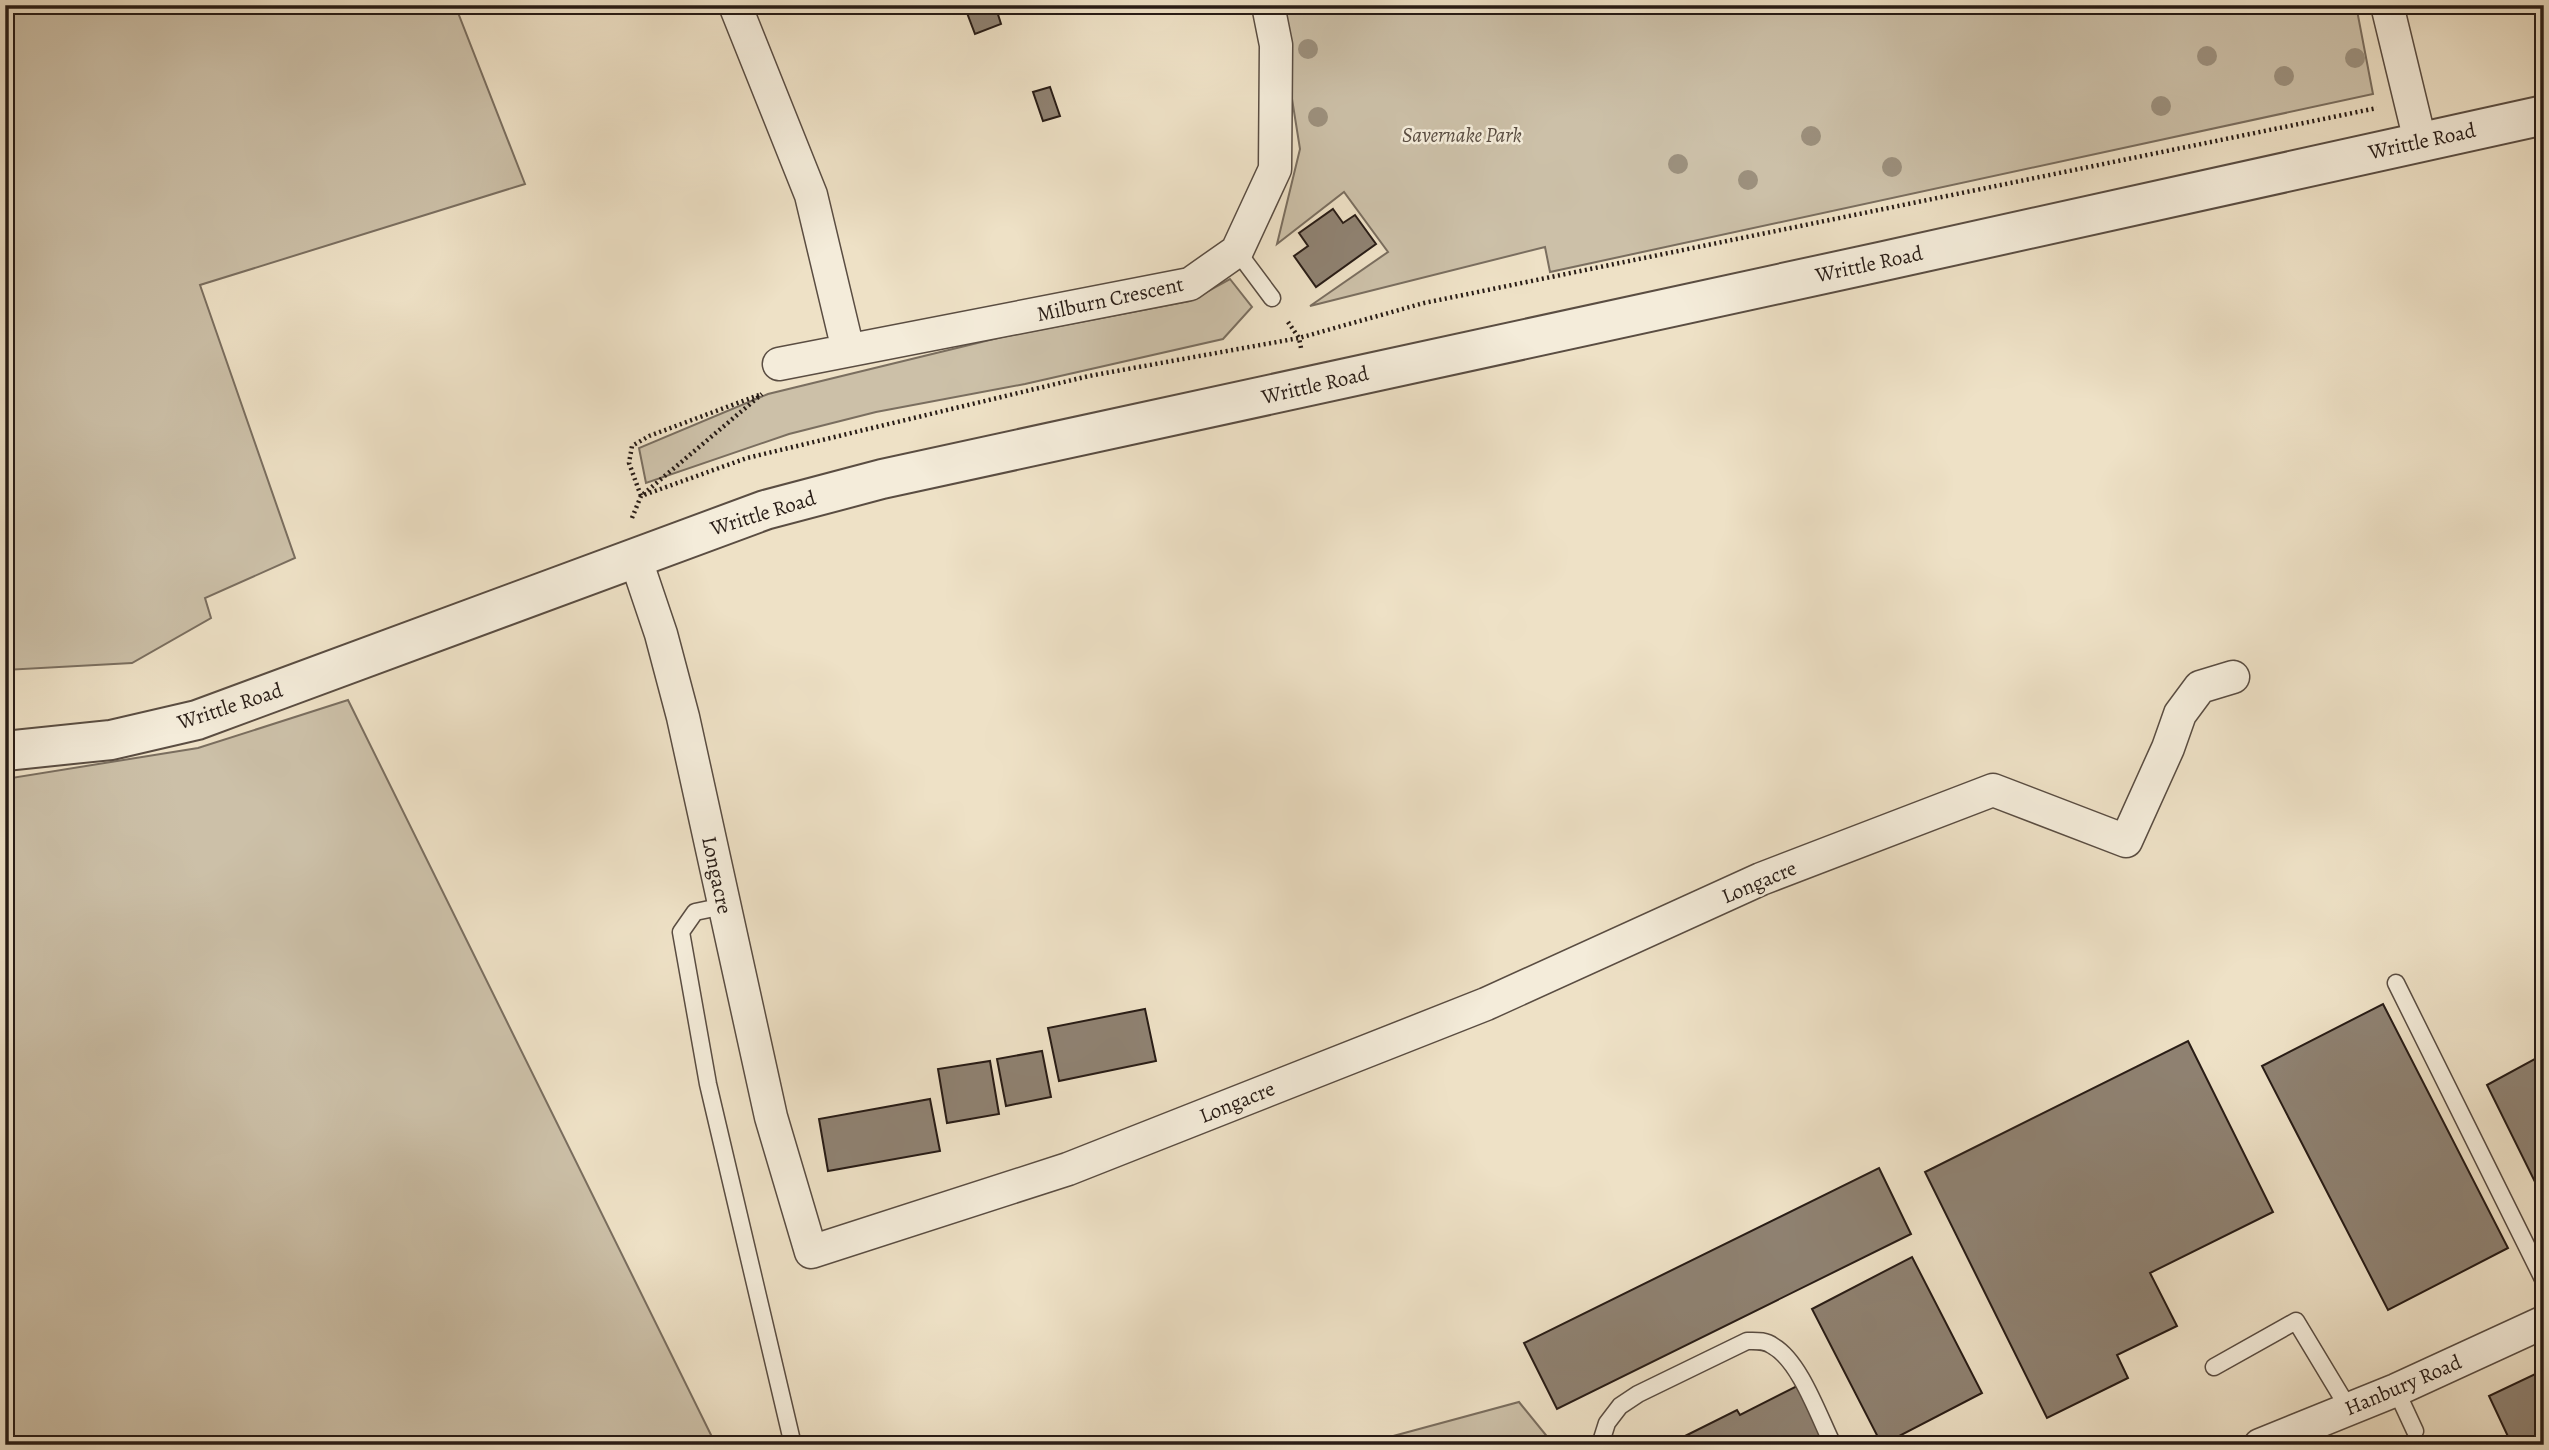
<svg xmlns="http://www.w3.org/2000/svg" width="2549" height="1450" viewBox="0 0 2549 1450" font-family="Alegreya,serif">
  <rect width="100%" height="100%" fill="#eee1c6"/>
  <filter id="stains"><feTurbulence type="fractalNoise" baseFrequency=".00286" numOctaves="4"/><feColorMatrix values="0 0 0 0 .2 0 0 0 0 .09 0 0 0 0 .02 0 0 0 .5 -.17"/></filter>
  <radialGradient id="worn" r=".72"><stop offset=".6" stop-color="#630" stop-opacity="0"/><stop offset="1" stop-color="#630" stop-opacity=".3"/></radialGradient>
  <path fill="#ccc0a8" stroke="#7a6e5f" stroke-width="2" d="M5 5H455L525 184 200 285 295 558 205 598 211 618 132 663 5 670Z
    M1277 5H2356L2373 94 1550 272 1545 247 1310 306 1388 252 1344 192 1277 244 1300 149Z
    M1230 279 1252 307 1223 339 1025 384 876 412 789 434 646 483 639 448 768 394 1002 337 1190 301Z
    M348 700 716 1445H5V779L198 748Z
    M1519 1402 1554 1445H1360Z"/>
  <path fill="#8f8272" stroke="#281c16" stroke-width="2" d="M964 5H995L1001 24 975 34Z
    M1050 87 1060 116 1043 121 1033 92Z
    M1333 209 1343 223 1355 215 1376 244 1316 287 1294 256 1308 246 1299 233Z
    M2383 1004 2508 1248 2388 1310 2262 1066Z
    M1145 1009 1156 1061 1059 1081 1048 1028Z
    M2188 1041 2273 1212 2150 1273 2177 1326 2117 1355 2128 1378 2047 1418 1925 1172Z
    M1042 1051 1051 1097 1006 1106 997 1059Z
    M2544 1054V1200L2487 1085Z
    M990 1061 999 1114 947 1123 938 1069Z
    M930 1099 940 1151 828 1171 819 1119Z
    M1879 1168 1911 1234 1557 1409 1524 1343Z
    M1912 1257 1982 1393 1882 1445 1812 1309Z
    M2544 1370V1445H2512L2489 1396Z
    M1797 1386 1827 1445 1671 1443 1737 1410 1740 1415Z"/>
  <g fill="none" stroke-linecap="round" stroke-linejoin="round">
    <g stroke="#5a4d42" stroke-width="19">
      <path id="service" d="M1237 251 1272 298
        M724 906 695 912 681 932 708 1084 793 1445
        M2396 983 2544 1281
        M2214 1367 2296 1321 2349 1409
        M2396 1390 2415 1431
        M1600 1445 1607 1423 1620 1406 1638 1394 1747 1341C1756 1341 1765 1340 1773 1346 1800 1361 1819 1417 1833 1445"/>
    </g>
    <g stroke="#5a4d42" stroke-width="35">
      <path id="minor" d="M735 5 811 195 848 350
        M2387 5 2420 141
        M779 364 1190 284 1237 251 1275 169 1276 45 1268 5
        M635 557 661 634 683 717 771 1117 811 1252 1068 1169 1486 1004 1761 879 1993 790 2126 841 2168 748 2180 714 2200 687 2233 677
        M2260 1445 2396 1390 2544 1322"/>
    </g>
    <g stroke="#5a4d42" stroke-width="42">
      <path id="tertiary" d="M5 751 111 740 197 720 765 510 882 479 1884 261 2544 115"/>
    </g>
    <path stroke="#281c16" stroke-width="4.5" stroke-dasharray="2 3.5" stroke-linecap="butt" d="M1288 322 1299 338 1301 348
      M759 395 649 436 632 446 629 463 641 496 762 394
      M632 518 641 496 747 458 1089 376 1299 338 1424 303 2377 108"/>
    <use href="#service" stroke="#f4ecda" stroke-width="16"/>
    <use href="#minor" stroke="#f4ecda" stroke-width="32"/>
    <use href="#tertiary" stroke="#f4ecda" stroke-width="38"/>
  </g>
  <g fill="#9c907d">
    <circle cx="1308" cy="49" r="10"/>
    <circle cx="2207" cy="56" r="10"/>
    <circle cx="2355" cy="58" r="10"/>
    <circle cx="2284" cy="76" r="10"/>
    <circle cx="2161" cy="106" r="10"/>
    <circle cx="1318" cy="117" r="10"/>
    <circle cx="1811" cy="136" r="10"/>
    <circle cx="1678" cy="164" r="10"/>
    <circle cx="1892" cy="167" r="10"/>
    <circle cx="1748" cy="180" r="10"/>
  </g>
  <g text-anchor="middle" dominant-baseline="central" stroke-width="5" stroke-linejoin="round" paint-order="stroke">
    <g font-size="21" font-style="italic" fill="#594d42" stroke="#f4ecda">
      <text x="1462" y="135">Savernake Park</text>
    </g>
    <g font-size="21" fill="#281c16" stroke="#f4ecda">
      <text transform="translate(2422 141) rotate(-12)">Writtle Road</text>
      <text transform="translate(1869 264) rotate(-12)">Writtle Road</text>
      <text transform="translate(1110 299) rotate(-12)">Milburn Crescent</text>
      <text transform="translate(1315 385) rotate(-13)">Writtle Road</text>
      <text transform="translate(763 513) rotate(-17)">Writtle Road</text>
      <text transform="translate(230 706) rotate(-18)">Writtle Road</text>
      <text transform="translate(717 875) rotate(78)">Longacre</text>
      <text transform="translate(1759 882) rotate(-23)">Longacre</text>
      <text transform="translate(1237 1102) rotate(-22)">Longacre</text>
      <text transform="translate(2403 1385) rotate(-23)">Hanbury Road</text>
    </g>
  </g>
  <rect width="2549" height="1450" fill="none" stroke="#eee1c6" stroke-width="28"/>
  <rect x="7" y="7" width="2535" height="1436" fill="none" stroke="#281c16" stroke-width="3.5"/>
  <rect x="14" y="14" width="2521" height="1422" fill="none" stroke="#281c16" stroke-width="2"/>
  <rect width="100%" height="100%" filter="url(#stains)"/>
  <rect width="100%" height="100%" fill="url(#worn)"/>
</svg>
